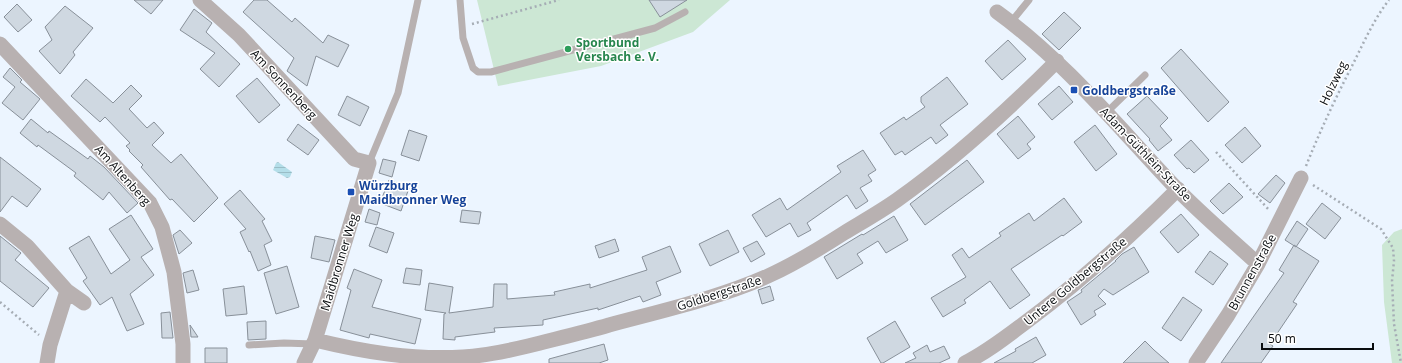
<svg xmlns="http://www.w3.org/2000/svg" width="1402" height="363" viewBox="0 0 1402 363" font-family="'Open Sans',sans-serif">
  <defs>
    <pattern id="water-rules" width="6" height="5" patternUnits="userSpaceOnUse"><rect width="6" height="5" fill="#b4dee9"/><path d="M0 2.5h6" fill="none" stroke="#99bdc7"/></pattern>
  </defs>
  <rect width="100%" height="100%" fill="#ecf5ff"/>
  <path fill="#cce7d4" d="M477 0H730L693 32 601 66 498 86Z
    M1402 229V363H1392L1384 302 1382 245 1394 232Z"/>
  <path fill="url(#water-rules)" d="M278 162 292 172 290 177 287 178 273 170 276 163Z"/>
  <path fill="#cfd8e1" stroke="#889099" d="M134 0H163L151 14Z
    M254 0H267L292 22 295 18 323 43 328 35 349 45 338 67 316 56 307 86 287 71 294 58 243 12Z
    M649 0H687L660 17Z
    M17 4 32 20 18 32 4 17Z
    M65 6 93 28 73 52 75 55 60 74 39 51 52 40 45 27Z
    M194 9 212 23 206 32 240 64 219 87 200 69 215 53 180 30Z
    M1064 12 1081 28 1059 50 1042 34Z
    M1008 40 1026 59 1002 80 985 61Z
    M1181 49 1229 102 1208 122 1161 68Z
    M10 68 22 80 20 82 40 99 23 120 2 103 15 87 3 77Z
    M947 77 968 104 940 125 948 135 936 144 931 137 905 155 902 151 895 155 880 133 904 117 906 120 925 107 921 102V97Z
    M257 78 280 105 259 123 236 96Z
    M86 79 113 103 131 85 142 96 129 109 147 128 154 122 164 133 152 145 171 163 181 154 218 198 194 222 172 199 170 200 141 167 143 165 129 151 130 150 126 146 130 143 105 117 100 122 71 96Z
    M1059 86 1073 102 1052 120 1038 104Z
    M347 96 369 107 360 126 338 115Z
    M1147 96 1168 118 1160 126 1172 140 1158 151 1149 140 1150 139 1127 114Z
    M1018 116 1035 137 1027 144 1031 149 1018 159 997 134Z
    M31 119 48 133 49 131 88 159 90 156 104 167 138 203 127 213 109 192 103 200 74 176 76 173 38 145 37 147 20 133Z
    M298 124 319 140 308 155 287 140Z
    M1095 125 1117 154 1096 171 1074 142Z
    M1245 127 1261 146 1242 163 1225 145Z
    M409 130 427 136 419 161 401 155Z
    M1191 140 1209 160 1194 173 1189 168 1187 169 1174 155Z
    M863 150 876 170 868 175 872 181 860 188 868 201 856 209 847 195 807 223 811 230 798 237 790 223 766 237 752 215 780 198 787 210 841 172 837 166Z
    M0 157 41 189 27 207 12 196 0 212Z
    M383 159 396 162 392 177 379 173Z
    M967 160 984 182 925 225 910 204Z
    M1276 175 1285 183 1270 203 1258 194Z
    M389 180 409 188 401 211 380 203Z
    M1229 183 1243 197 1223 214 1210 201Z
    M240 190 265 219 262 221 272 241 264 245 271 265 258 271 250 251 249 252 240 232 246 229 224 204Z
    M1064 198 1082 222 1063 236 1062 235 1011 269 1030 295 1010 309 990 281 964 300 966 303 943 317 931 298 966 277 952 255 962 248 969 258 1001 236 999 233 1029 213 1034 221Z
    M1322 203 1341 218 1325 239 1306 224Z
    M369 209 380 213 377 225 365 222Z
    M462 210 481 212 479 224 460 222Z
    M1181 214 1199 235 1178 253 1160 232Z
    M131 215 153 249 141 257 154 275 130 294 144 324 127 331 112 297 100 305 83 281 87 278 69 248 89 236 111 274 130 260 109 229Z
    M894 216 908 240 886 253 878 241 857 254 863 263 837 279 824 257 862 234 863 235Z
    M1297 221 1308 229 1296 247 1285 240Z
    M376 227 394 233 387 253 369 246Z
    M180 230 192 243 179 254 173 235Z
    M728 230 739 252 710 266 699 244Z
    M0 236 21 253 15 260 49 288 33 307 0 281Z
    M315 236 335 240 329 262 311 258Z
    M615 239 619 251 599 258 595 246Z
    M757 241 765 254 751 262 743 248Z
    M1294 245 1319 261 1293 302 1297 304 1270 344 1273 346 1261 363H1221L1284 273 1279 270Z
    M670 246 681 272 656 282 661 295 643 302 640 296 598 310V308L543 320V325L494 328 495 332 455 337V340L443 339 444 314 446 313 425 310 429 283 453 287 449 313 493 307 494 284H507V299L555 295 554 292 590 284V288L647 270 642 257Z
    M1134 247 1149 272 1113 295 1104 289 1098 296 1106 304 1094 311 1096 315 1081 325 1067 302 1082 292 1081 290 1116 261H1115L1122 254Z
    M1210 251 1228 264 1213 285 1195 272Z
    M287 266 299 307 276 314 264 273Z
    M406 268 422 270 420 285 403 283Z
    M354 269 382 280 372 307 421 319 415 344 370 334 369 338 340 330 351 290 347 288Z
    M193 270 199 290 187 293 183 273Z
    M244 286 247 314 226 316 223 289Z
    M770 286 774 300 762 304 758 290Z
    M1183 297 1202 310 1181 341 1162 328Z
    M170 312 173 338H162L161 313Z
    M266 321V339L248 340 247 322Z
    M895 321 910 347 883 363H881L867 338Z
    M190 325 198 337H191Z
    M1036 337 1046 355 1032 363H994L1016 351 1015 349Z
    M1145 341 1154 350 1169 363H1123Z
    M604 344 608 360 599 363H549V359Z
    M927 345 930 352 944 346 950 358 939 363H905L916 358 913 353Z
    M205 348H227V363H205Z"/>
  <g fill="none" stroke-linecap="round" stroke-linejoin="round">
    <path stroke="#a6adb5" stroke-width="2.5" stroke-dasharray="2 3" stroke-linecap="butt" d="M472 24 559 0
      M1216 152 1270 211
      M1306 166C1320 131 1336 97 1353 64 1364 42 1374 19 1389 0
      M1313 185 1381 229 1393 248 1394 261 1392 281 1394 324 1401 363
      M0 302 39 335"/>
    <path stroke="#b8b1b1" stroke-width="7" d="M460 0 463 38 473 68 478 72H491L655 28 685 12
      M1011 22 1029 0
      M1106 113 1145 75
      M369 163 398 93 418 0
      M249 345 284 343 313 344"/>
    <path stroke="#b8b1b1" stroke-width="15" d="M200 0 239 35 354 159 369 163 315 340 304 363
      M997 12C1065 61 1119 128 1176 188 1202 215 1231 239 1258 264
      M0 44 150 203 162 227 174 272 183 344V363
      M0 224 27 246 67 291 84 303
      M315 340C364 352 412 360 463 357 485 356 507 351 528 346 555 339 582 333 609 325 661 311 719 298 768 276 795 264 819 249 844 233 862 222 880 212 897 200 955 159 1007 111 1057 61
      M47 363 50 345 67 291
      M965 363C987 352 1006 337 1026 322 1080 282 1130 237 1178 189
      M1196 363 1228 315 1258 264 1301 178"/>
  </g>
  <circle fill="#2e9e5b" stroke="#fff" stroke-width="1.5" cx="568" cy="49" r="4"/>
  <g fill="#1a4fb4" stroke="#fff" stroke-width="1.5">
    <rect x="1070" y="86" width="8" height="8" rx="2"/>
    <rect x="347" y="188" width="8" height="8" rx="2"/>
  </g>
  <g text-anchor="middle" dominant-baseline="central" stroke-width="3" stroke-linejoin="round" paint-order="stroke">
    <g font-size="12" font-weight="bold" fill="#27864d" stroke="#fff" text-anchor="start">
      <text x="576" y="42">Sportbund<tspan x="576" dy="14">Versbach e. V.</tspan></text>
    </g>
    <g font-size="12" fill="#090c0f" stroke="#fff">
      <text transform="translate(1333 83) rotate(-64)">Holzweg</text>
      <text transform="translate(284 84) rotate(47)">Am Sonnenberg</text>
      <text transform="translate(1146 154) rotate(46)">Adam-Güthlein-Straße</text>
      <text transform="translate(123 175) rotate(48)">Am Altenberg</text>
      <text transform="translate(339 262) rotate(-73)">Maidbronner Weg</text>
      <text transform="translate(1252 272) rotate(-61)">Brunnenstraße</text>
      <text transform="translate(1075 281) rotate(-40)">Untere Goldbergstraße</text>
      <text transform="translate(719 293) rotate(-18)">Goldbergstraße</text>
    </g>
    <g font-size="12" font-weight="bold" fill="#164399" stroke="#fff" text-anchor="start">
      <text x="1082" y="90">Goldbergstraße</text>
      <text x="359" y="185">Würzburg<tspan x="359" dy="14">Maidbronner Weg</tspan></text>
    </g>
  </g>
  <path d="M1262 343v6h111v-6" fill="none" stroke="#090c0f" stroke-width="2"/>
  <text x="1268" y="343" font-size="12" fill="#090c0f" stroke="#ffffff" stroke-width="3" paint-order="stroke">50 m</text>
</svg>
